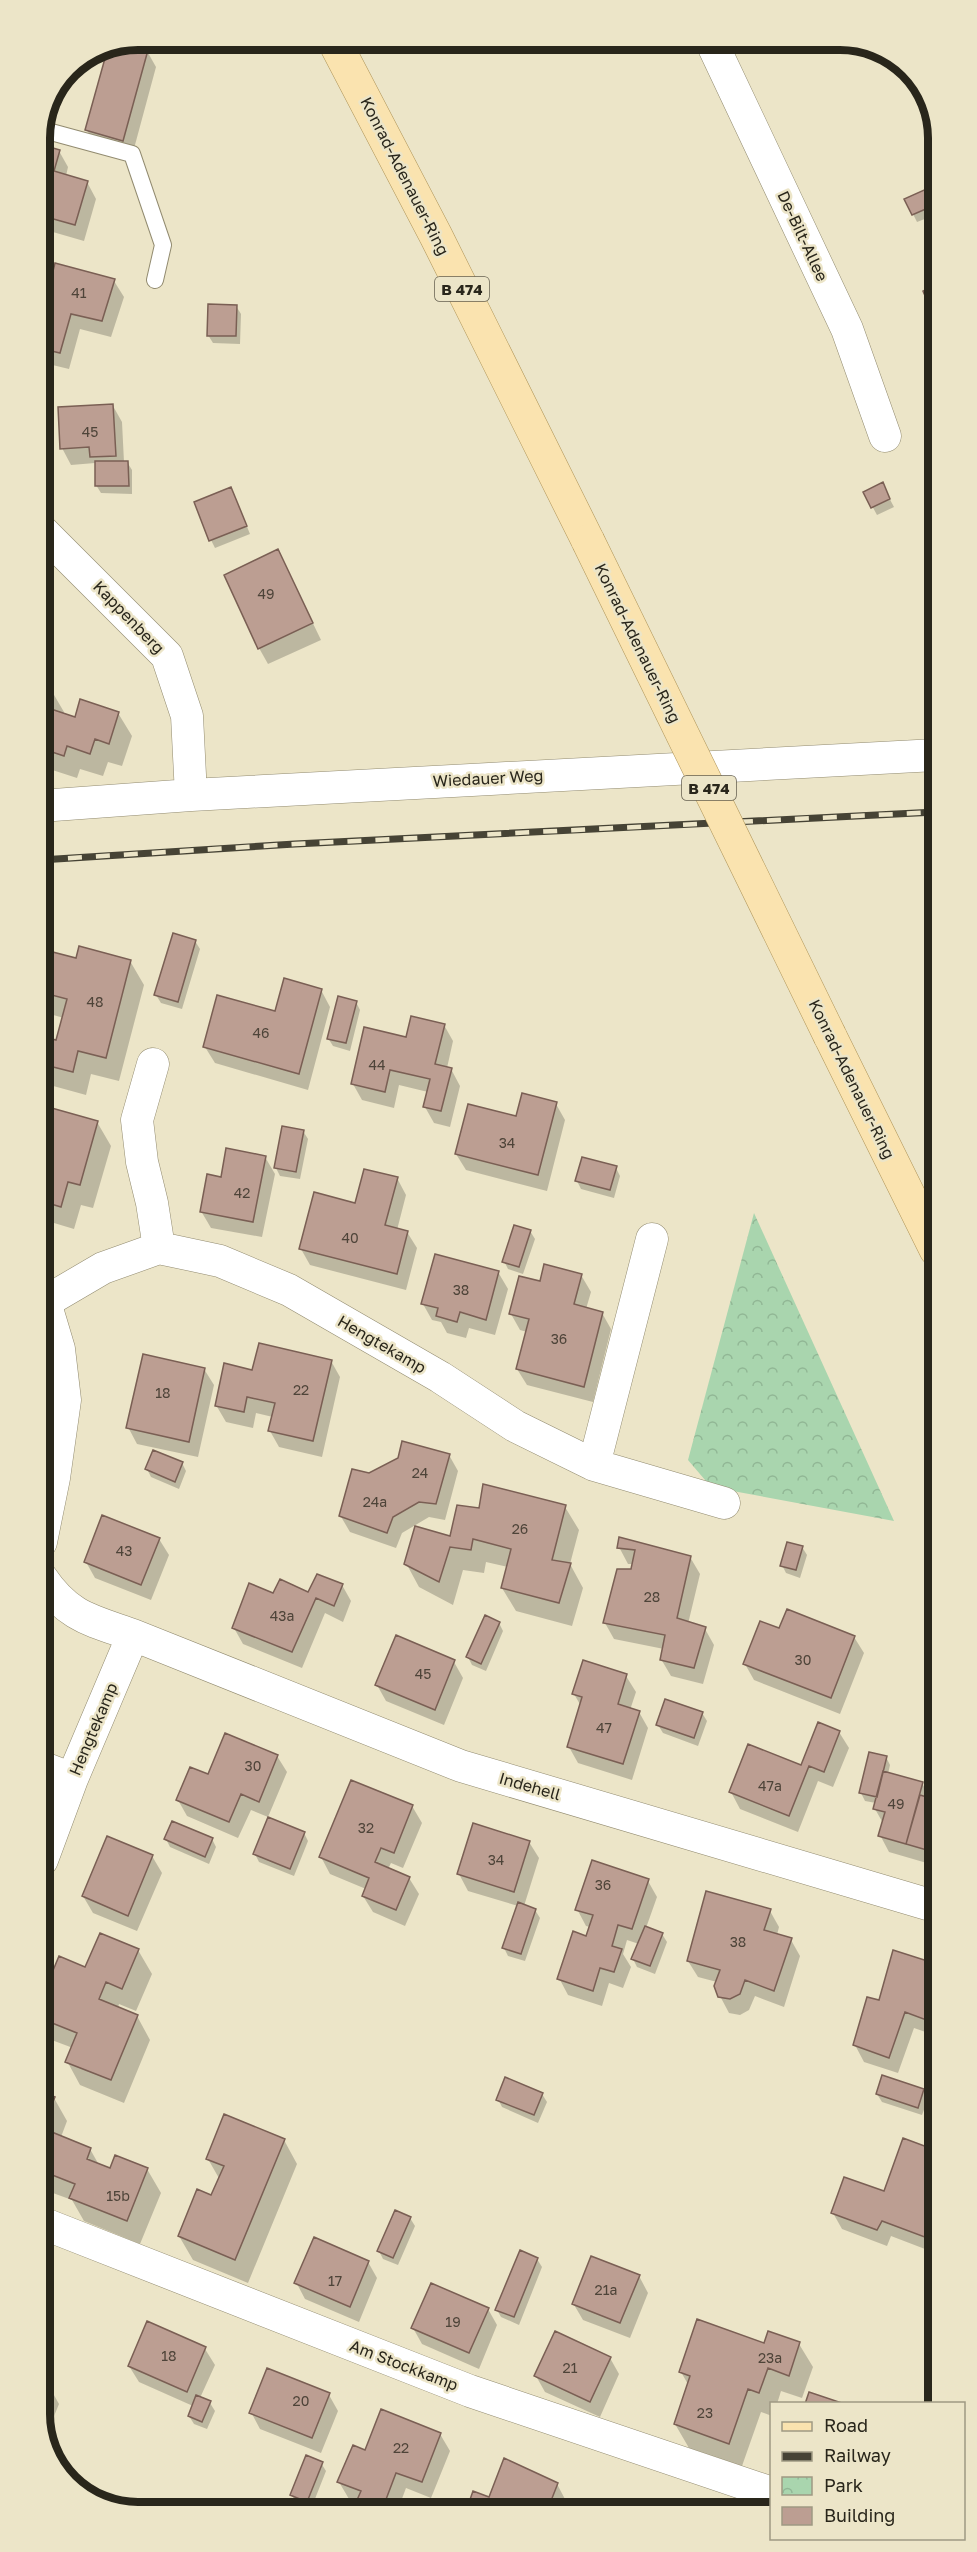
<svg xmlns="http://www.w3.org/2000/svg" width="977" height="2552" viewBox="0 0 977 2552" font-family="'Golos Text',sans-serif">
  <defs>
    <pattern id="park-crowns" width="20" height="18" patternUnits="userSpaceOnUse" patternTransform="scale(1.5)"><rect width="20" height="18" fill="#a9d5ae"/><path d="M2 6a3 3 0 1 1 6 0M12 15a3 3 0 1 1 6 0" fill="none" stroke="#91b795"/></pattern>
  </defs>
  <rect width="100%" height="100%" fill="#ece5c8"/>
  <path fill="url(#park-crowns)" d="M754 1213 894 1521 711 1487 688 1460Z"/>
  <path fill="#0003" d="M124 45 147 51 156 67 132 156 96 147 87 130 109 51Z
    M72 66 68 81 63 79 68 68Z
    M39 146 59 151 68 167 66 176 87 182 96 199 84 241 39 228Z
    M932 188 935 192V215L917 222 913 214Z
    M114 281 124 297 111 337 80 329 69 369 40 362 39 282 51 285Z
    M236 306 241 314 240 344 213 343 208 335Z
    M113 406 122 422 124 462H127L132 470V494L101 493 96 485 95 463 71 465 62 448Z
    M886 492 894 507 877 515 865 493Z
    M235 497 250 534 215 548 211 540Z
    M278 551 321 640 268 664 259 648Z
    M40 628 54 656 44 686 50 688 64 712 63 714 75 719 118 713 132 736 122 766 108 762 103 776 80 769 77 778 40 766Z
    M195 941 200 949 182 1009 161 1003 156 995Z
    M40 958 130 961 144 985 119 1081 91 1074 86 1095 46 1084 41 1074 40 1038 57 1042 64 1018 46 1013 40 1004Z
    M321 990 330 1007 308 1090 215 1063 205 1047Z
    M356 1002 360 1010 350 1051 333 1046 328 1038Z
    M444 1025 453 1041 447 1068 451 1069 460 1086 450 1127 434 1123 425 1107 428 1092 399 1085 394 1108 362 1100 353 1084Z
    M556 1104 565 1120 547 1191 466 1170 456 1154 517 1118Z
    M41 1107 97 1122 111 1146 93 1208 81 1205 74 1229 44 1220 41 1231Z
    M303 1131 308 1139 300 1179 280 1176 276 1168Z
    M265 1157 275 1174 262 1237 211 1228 201 1211 222 1179Z
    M616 1168 620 1176 614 1198 581 1189 577 1181Z
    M397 1178 406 1195 397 1230 407 1232 417 1248 406 1290 310 1265 301 1249 356 1205Z
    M530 1231 535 1239 523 1274 508 1269 504 1261Z
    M498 1272 508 1289 495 1335 469 1328 466 1338 447 1333 441 1322 432 1320 423 1304Z
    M581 1275 591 1292 586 1309 602 1313 611 1329 593 1402 527 1385 517 1369 527 1332 520 1330 511 1314 541 1283Z
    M331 1361 340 1377 322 1457 279 1447 270 1431 273 1417 256 1413 253 1428 226 1422 216 1405 254 1372Z
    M204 1369 214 1385 198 1457 137 1444 128 1427Z
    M449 1455 458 1471 445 1520 429 1517 402 1533 396 1548 350 1532 340 1515 369 1474Z
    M182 1463 186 1471 179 1489 151 1477 147 1469Z
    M565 1507 579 1530 570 1564 583 1588 572 1626 516 1611 502 1588 508 1567 486 1562 484 1573 463 1570 453 1605 419 1587 406 1563 451 1538 480 1510Z
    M159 1539 169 1555 151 1600 95 1578 86 1562Z
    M619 1547 690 1557 700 1574 688 1624 705 1629 714 1645 703 1684 671 1676 661 1659 664 1649 614 1639 605 1623 633 1564H628Z
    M802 1547 807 1555 800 1578 786 1573 782 1565Z
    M342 1585 351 1601 343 1622 325 1613 302 1668 243 1644 234 1628 274 1595 309 1594Z
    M499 1623 503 1631 486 1671 472 1665 468 1657Z
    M780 1630 854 1637 864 1653 840 1714 754 1680 745 1664Z
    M454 1662 463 1678 444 1725 386 1701 377 1685Z
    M626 1676 636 1692 630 1710 639 1712 648 1728 632 1780 578 1763 569 1747 581 1706 574 1694Z
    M702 1713 707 1721 698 1746 663 1733 658 1725Z
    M839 1732 849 1748 833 1787 818 1781 798 1832 740 1809 731 1792 802 1767Z
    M277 1756 287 1772 268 1817 251 1810 238 1838 187 1816 178 1800 209 1776Z
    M886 1757 890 1765 888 1774 922 1783 931 1800 937 1801V1866L889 1852 880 1835 883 1823 875 1809 876 1803 865 1801 861 1793Z
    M412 1806 422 1823 403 1868 391 1863 388 1869 409 1878 419 1894 405 1926 373 1912 363 1896 366 1889 330 1874 321 1857Z
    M304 1833 308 1841 294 1876 259 1862 255 1854Z
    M166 1839H212L216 1847 209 1864 170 1847Z
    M529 1842 539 1858 524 1906 535 1910 540 1918 525 1961 508 1956 504 1948 518 1906 468 1891 459 1874Z
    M152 1856 162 1873 137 1931 93 1913 83 1896Z
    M648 1881 657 1897 646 1928 662 1934 667 1942 655 1974 637 1967 633 1959 639 1944 627 1940 623 1954 631 1967 623 1988 609 1983 602 2006 568 1995 559 1978 587 1937 590 1927 586 1926 577 1909Z
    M770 1911 779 1927 777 1935 791 1940 800 1956 784 2007 755 1996 749 2010 740 2015 729 2013 720 1996 717 1982 698 1977 688 1961Z
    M138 1950 152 1974 136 2011 119 2004 118 2008 137 2016 150 2040 124 2103 80 2085 67 2061 73 2048 49 2039 42 2026V2001L60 1958 86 1969Z
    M894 1951 937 1966V2036L914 2028 898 2073 864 2062 855 2045 880 2002Z
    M923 2091 928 2099 922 2115 882 2102 877 2094Z
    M42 2093 54 2098 67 2121 61 2137 90 2149 99 2165 111 2170 116 2157 147 2169 161 2193 140 2244 84 2221 72 2200 42 2189Z
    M542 2094 547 2102 538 2123 502 2107 498 2099Z
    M284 2140 297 2164 248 2283 193 2260 179 2236 212 2197 220 2180 208 2159Z
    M938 2152V2254L891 2236 887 2246 842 2229 833 2213 884 2193Z
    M410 2218 415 2226 398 2265 383 2259 379 2251Z
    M537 2259 542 2267 519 2325 501 2317 497 2310Z
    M368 2262 377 2278 359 2322 305 2299 296 2282Z
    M639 2276 648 2293 630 2338 583 2320 573 2303Z
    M488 2309 497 2325 479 2369 422 2344 413 2328Z
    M799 2344 813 2367 802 2398 781 2391 777 2404H772V2416L761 2412 742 2466 689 2448 675 2424 689 2386 681 2372 765 2345Z
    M205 2349 215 2365 200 2398 210 2403 215 2411 207 2429 194 2424 189 2416 193 2406 139 2382 129 2366Z
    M610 2358 619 2374 600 2417 545 2392 536 2376Z
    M42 2384 50 2388 59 2404 52 2421 42 2417Z
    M329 2395 338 2411 321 2453 260 2429 251 2412Z
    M440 2434 450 2451 431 2498 406 2488 397 2512H365L361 2503 349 2499 339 2482 366 2452Z
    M321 2463 326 2471 311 2509 296 2503 292 2495Z
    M557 2484 566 2501 562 2511H467L474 2493 489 2499Z"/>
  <path fill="#bc9e92" stroke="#7a5f54" stroke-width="1.5" d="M126 44 148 50 123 141 85 130 107 51Z
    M39 144 60 150 54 171 88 181 75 225 39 215Z
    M933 186 935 205 912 215 904 199Z
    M55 263 115 279 102 321 71 314 60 353 39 348V280L50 283Z
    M935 285V319L923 291Z
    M208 304 237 305 236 336H207Z
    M113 404 116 456 90 457 89 447 60 449 58 407Z
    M95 461H128L129 486H95Z
    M883 482 890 499 871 508 863 492Z
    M231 487 247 526 209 541 194 502Z
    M278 549 313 623 258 649 224 575Z
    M40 683 51 687 45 707 75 717 80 699 119 712 109 744 95 739 90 754 67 746 64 756 40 748Z
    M173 933 196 940 178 1002 154 995Z
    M79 946 131 960 106 1058 78 1051 73 1072 41 1064 40 1036 56 1040 67 999 40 992V952L41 949 76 958Z
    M284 978 322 989 299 1074 203 1047 217 995 275 1011Z
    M338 996 357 1001 346 1043 327 1039Z
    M411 1016 445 1024 435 1064 452 1068 441 1111 423 1107 430 1079 390 1070 385 1092 351 1084 364 1027 406 1037Z
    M522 1093 557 1102 538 1175 455 1154 468 1104 516 1116Z
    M41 1105 98 1121 80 1185 68 1182 61 1207 41 1201Z
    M282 1126 304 1130 296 1172 274 1168Z
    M226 1148 266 1156 253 1222 200 1212 207 1174 221 1177Z
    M582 1157 617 1166 610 1190 575 1181Z
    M364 1169 398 1177 385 1225 408 1231 397 1274 299 1249 314 1192 355 1203Z
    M514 1225 531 1230 519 1267 502 1262Z
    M435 1254 499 1271 486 1320 460 1312 457 1322 436 1316 438 1308 421 1304Z
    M544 1264 582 1274 574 1304 603 1312 584 1387 516 1369 529 1319 509 1314 519 1276 540 1281Z
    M259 1343 332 1360 313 1441 268 1431 275 1403 247 1397 244 1412 215 1406 224 1363 252 1370Z
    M143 1354 205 1368 189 1442 126 1428Z
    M402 1441 450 1454 436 1504 419 1502 393 1517 387 1533 339 1516 352 1469 369 1473 398 1458Z
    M153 1450 183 1462 175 1482 145 1469Z
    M483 1484 566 1505 552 1560 571 1563 559 1603 501 1588 511 1549 473 1539 471 1550 450 1547 439 1582 404 1564 415 1526 450 1536 457 1505 479 1508Z
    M102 1515 160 1538 141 1585 84 1562Z
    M619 1537 691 1556 677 1618 706 1627 694 1668 660 1660 665 1635 603 1623 617 1569H631L635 1550 617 1548Z
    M787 1542 803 1546 796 1570 780 1566Z
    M317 1574 343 1584 334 1606 316 1598 292 1652 232 1628 249 1583 273 1593 280 1579 308 1592Z
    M787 1609 855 1636 831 1698 743 1664 760 1621 779 1628Z
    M485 1615 500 1622 481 1664 466 1657Z
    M396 1635 455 1660 435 1710 375 1685Z
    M583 1660 627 1674 618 1704 640 1711 623 1764 567 1747 582 1697 572 1694Z
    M665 1699 703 1712 694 1738 656 1725Z
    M818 1722 840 1731 824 1772 809 1766 789 1816 729 1792 748 1744 801 1765Z
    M225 1733 278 1755 259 1802 241 1794 229 1822 176 1800 190 1767 208 1774Z
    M869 1752 887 1756 877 1797 859 1793Z
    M883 1771 923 1782 906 1844 878 1836 885 1812 873 1809Z
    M351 1780 413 1805 394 1853 381 1848 375 1862 410 1877 396 1910 362 1896 369 1878 319 1857Z
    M920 1795 937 1800V1853L906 1844Z
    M268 1817 305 1832 290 1869 253 1854Z
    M172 1821 213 1838 205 1857 164 1839Z
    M473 1823 530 1841 514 1892 457 1874Z
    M107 1836 153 1855 128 1916 82 1896Z
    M592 1860 649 1879 632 1929 618 1925 612 1946 622 1949 614 1972 600 1968 593 1991 557 1979 573 1931 586 1936 593 1915 575 1910Z
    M706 1891 771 1909 764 1930 792 1938 774 1991 745 1980 740 1994 730 1999 718 1997 714 1986 720 1970 687 1961Z
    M518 1902 536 1909 521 1954 502 1948Z
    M645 1926 663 1933 650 1966 631 1959Z
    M100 1933 139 1949 122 1989 106 1982 99 1999 138 2015 111 2080 65 2062 77 2033 42 2019V1997L59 1956 85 1967Z
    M893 1950 937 1964V2024L905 2012 889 2058 853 2045 867 1997 879 2000Z
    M882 2075 924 2089 918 2108 876 2094Z
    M505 2077 543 2093 534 2115 496 2100Z
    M42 2092 55 2097 42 2128 91 2148 87 2159 110 2168 115 2155 148 2168 127 2221 69 2198 75 2184 42 2171Z
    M224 2114 285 2139 235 2260 178 2236 197 2189 211 2195 224 2166 206 2159Z
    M903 2138 938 2151V2242L882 2221 877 2230 831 2213 844 2177 884 2191Z
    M395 2210 411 2217 393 2258 377 2251Z
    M314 2237 369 2261 350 2307 294 2283Z
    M520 2250 538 2258 514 2317 495 2310Z
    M591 2256 640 2275 620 2323 572 2304Z
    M431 2283 489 2308 469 2353 411 2328Z
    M697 2319 764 2343 768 2331 800 2342 789 2376 768 2368 759 2393 748 2389 729 2444 674 2424 690 2376 679 2372Z
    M147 2321 206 2347 187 2392 128 2366Z
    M555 2331 611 2357 590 2402 534 2376Z
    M267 2368 330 2393 312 2438 249 2413Z
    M42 2382 51 2386 42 2405Z
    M809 2392 842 2403 841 2404H805Z
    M196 2395 211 2401 202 2422 188 2416Z
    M381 2409 441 2433 422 2482 396 2473 382 2510 357 2500 361 2491 337 2482 353 2445 365 2450Z
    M306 2455 323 2462 307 2502 290 2495Z
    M504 2458 558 2483 547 2511H466L473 2491 489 2497Z"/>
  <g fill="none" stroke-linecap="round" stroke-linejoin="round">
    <g stroke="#928b70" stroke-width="18">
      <path id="lane" d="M40 129 132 154 163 245 155 280"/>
    </g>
    <g stroke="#928b70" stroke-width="33">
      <path id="street" d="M710 39 847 329 885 436
        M40 529 167 656 187 716 191 795
        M40 806 191 795 936 755
        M153 1064 137 1120 142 1162 152 1203 159 1248
        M41 1299 45 1302 59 1349 65 1400 54 1478 41 1542
        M45 1302 103 1268 159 1248 220 1261 289 1290 440 1377 515 1426 594 1465 652 1239
        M594 1465 724 1503
        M41 1577C68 1617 90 1620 133 1635L72 1779 42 1860
        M133 1635 461 1766 937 1907
        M41 1767 72 1779
        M42 2223 470 2391 772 2493"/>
    </g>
    <g stroke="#ae9458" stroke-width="34">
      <path id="primary" d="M333 39 436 236 588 541
        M830 1036 936 1250"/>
    </g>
    <use href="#lane" stroke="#fff" stroke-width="16"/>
    <use href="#street" stroke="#fff" stroke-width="32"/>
    <use href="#primary" stroke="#fae3af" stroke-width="33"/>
    <g stroke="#464335" stroke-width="7">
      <path id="rail" d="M40 860 295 844 936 812"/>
    </g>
    <use href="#rail" stroke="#ece5c8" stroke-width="4.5" stroke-dasharray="14" stroke-linecap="butt"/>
    <g stroke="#ae9458" stroke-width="34" stroke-linecap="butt">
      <path id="primary-bridge" d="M588 541 830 1036"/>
    </g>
    <use href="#primary-bridge" stroke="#fae3af" stroke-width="33"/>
  </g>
  <g text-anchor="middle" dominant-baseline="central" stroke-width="5" stroke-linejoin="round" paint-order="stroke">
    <g font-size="14" fill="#4e4439">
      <text x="79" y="292">41</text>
      <text x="90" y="431">45</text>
      <text x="266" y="593">49</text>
      <text x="95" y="1001">48</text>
      <text x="261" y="1032">46</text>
      <text x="377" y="1064">44</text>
      <text x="507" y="1142">34</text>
      <text x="242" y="1192">42</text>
      <text x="350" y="1237">40</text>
      <text x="461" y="1289">38</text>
      <text x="559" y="1338">36</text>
      <text x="301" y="1389">22</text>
      <text x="163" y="1392">18</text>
      <text x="420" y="1472">24</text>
      <text x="375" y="1501">24a</text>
      <text x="520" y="1528">26</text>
      <text x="124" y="1550">43</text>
      <text x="652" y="1596">28</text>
      <text x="282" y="1615">43a</text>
      <text x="803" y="1659">30</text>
      <text x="423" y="1673">45</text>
      <text x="604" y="1727">47</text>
      <text x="253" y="1765">30</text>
      <text x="770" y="1785">47a</text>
      <text x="896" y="1803">49</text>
      <text x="366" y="1827">32</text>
      <text x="496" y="1859">34</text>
      <text x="603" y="1884">36</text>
      <text x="738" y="1941">38</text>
      <text x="118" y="2195">15b</text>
      <text x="335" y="2280">17</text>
      <text x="606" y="2289">21a</text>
      <text x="453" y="2321">19</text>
      <text x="169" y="2355">18</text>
      <text x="770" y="2357">23a</text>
      <text x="570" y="2367">21</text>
      <text x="301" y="2400">20</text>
      <text x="705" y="2412">23</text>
      <text x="401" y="2447">22</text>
    </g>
    <g fill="#ece5c8" stroke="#645f4f" stroke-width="1.5">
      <rect x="435" y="277" width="54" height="24" rx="4.5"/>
      <rect x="682" y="776" width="54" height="24" rx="4.5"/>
    </g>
    <g font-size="15" font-weight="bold" fill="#29261b">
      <text x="462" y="289">B 474</text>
      <text x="709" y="788">B 474</text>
    </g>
    <g font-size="16" fill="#29261b" stroke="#ece5c8">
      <text transform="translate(405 176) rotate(63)">Konrad-Adenauer-Ring</text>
      <text transform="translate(803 236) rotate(65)">De-Bilt-Allee</text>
      <text transform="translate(129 617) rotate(46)">Kappenberg</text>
      <text transform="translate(638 643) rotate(64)">Konrad-Adenauer-Ring</text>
      <text transform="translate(488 778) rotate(-3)">Wiedauer Weg</text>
      <text transform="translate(852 1079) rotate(64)">Konrad-Adenauer-Ring</text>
      <text transform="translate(382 1344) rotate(30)">Hengtekamp</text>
      <text transform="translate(93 1729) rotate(-67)">Hengtekamp</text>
      <text transform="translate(530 1786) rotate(16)">Indehell</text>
      <text transform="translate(404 2365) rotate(21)">Am Stockkamp</text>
    </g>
  </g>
  <path d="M0 0H977V2552H0ZM138 50H840A88 88 0 0 1 928 138V2414A88 88 0 0 1 840 2502H138A88 88 0 0 1 50 2414V138A88 88 0 0 1 138 50Z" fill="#ece5c8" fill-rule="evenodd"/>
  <path fill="none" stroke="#29261b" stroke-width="8" d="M138 50H840A88 88 0 0 1 928 138V2414A88 88 0 0 1 840 2502H138A88 88 0 0 1 50 2414V138A88 88 0 0 1 138 50Z"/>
  <rect x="770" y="2402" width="195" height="138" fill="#ece5c8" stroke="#9e9983" stroke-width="1.5"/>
  <rect x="782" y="2422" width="30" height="9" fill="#fae3af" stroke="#9e9983" stroke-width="1.5"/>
  <text x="824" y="2432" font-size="18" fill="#29261b">Road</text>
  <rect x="782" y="2452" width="30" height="9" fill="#464335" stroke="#9e9983" stroke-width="1.5"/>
  <text x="824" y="2462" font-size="18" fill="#29261b">Railway</text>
  <rect x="782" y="2477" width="30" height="18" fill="url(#park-crowns)" stroke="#9e9983" stroke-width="1.5"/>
  <text x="824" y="2492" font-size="18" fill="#29261b">Park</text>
  <rect x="782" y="2507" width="30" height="18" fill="#bc9e92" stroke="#9e9983" stroke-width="1.5"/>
  <text x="824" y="2522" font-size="18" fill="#29261b">Building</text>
</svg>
